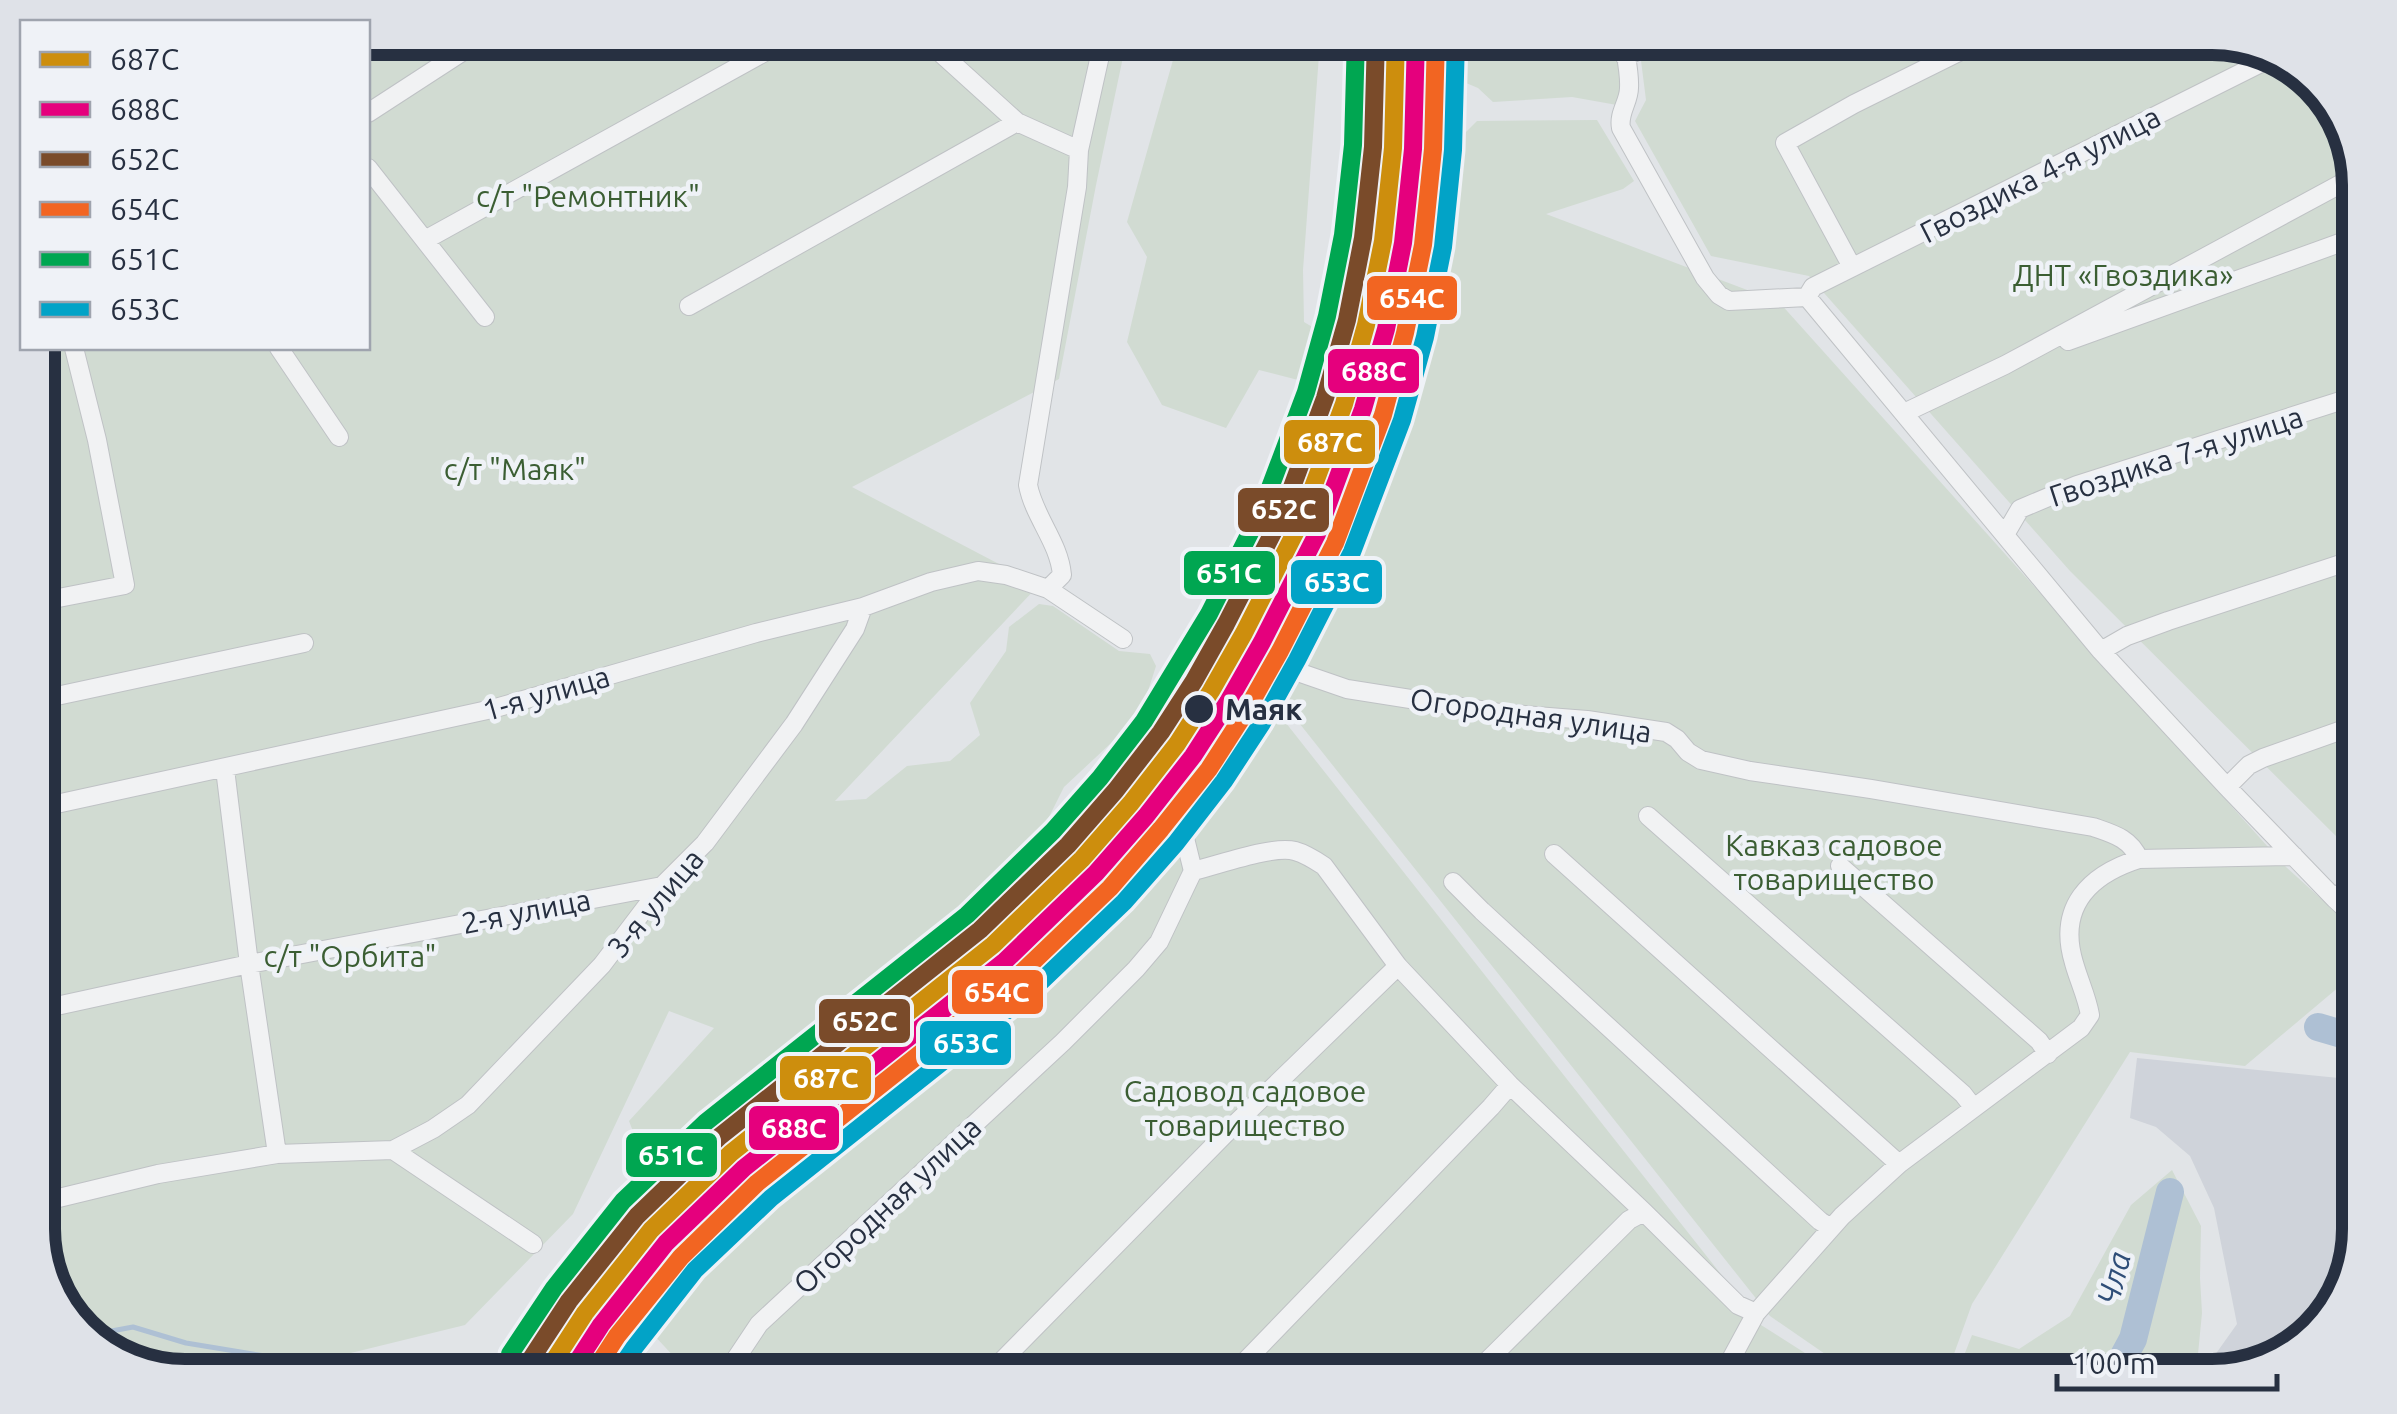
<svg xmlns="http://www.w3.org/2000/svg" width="2397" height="1414" viewBox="0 0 2397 1414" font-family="Ubuntu,sans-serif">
  <rect width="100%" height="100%" fill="#e1e4e7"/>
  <path fill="#cfd3da" d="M2137 1058 2359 1080V1229L2339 1303 2286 1356 2212 1376H2200L2237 1324 2214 1208 2190 1156 2156 1127 2130 1118Z"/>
  <path fill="#d1dbd2" d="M1635 37V48L1617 105 1572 97 1493 102 1478 88 1421 64 1419 38Z
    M1638 37 2212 38 2286 58 2339 111 2359 176V859L2070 571 1809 276 1711 256 1635 121 1646 100Z
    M368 38H1318L1319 55 1303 270 1304 322 1319 331 1302 381 1259 370 1226 428 1162 405 1127 342 1147 257 1127 222 1173 60 1126 43 1096 185 1059 379 852 487 1039 585 835 801 866 799 907 766 950 761 980 735 970 703 1006 651 1009 627 1039 604 1053 606 1119 651 1150 654 1156 666 1140 716 1064 787 1044 827 1050 841 990 918 965 924 871 1008 740 1111 715 1103 665 1144 634 1134 629 1121 714 1028 669 1011 573 1214 465 1325 257 1376H185L111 1356 58 1303 38 1238V348H368Z
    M1597 120 1634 181 1623 189 1546 214 1779 302 2286 867 2359 933V996L2340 986 2245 1066 2130 1052 1972 1304 1946 1376H1857L1770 1316 1265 680 1436 172 1451 177 1461 137 1477 121Z
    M1256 685 1761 1325 1841 1376H692L623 1302 745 1167 1071 901Z
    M2172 1170 2201 1226 2200 1278 2202 1313 2198 1354 2183 1376H1956L1972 1335 2019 1349 2070 1316 2131 1205Z"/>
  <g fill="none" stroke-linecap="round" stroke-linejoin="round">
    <path stroke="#aec0d4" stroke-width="5" d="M90 1335 133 1327 186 1343 271 1357 302 1376"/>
    <path stroke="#aec0d4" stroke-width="28" d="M2318 1027 2359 1039
      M2113 1376 2133 1339 2170 1192"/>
    <g stroke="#bfc2c5" stroke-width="20">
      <path id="minor" d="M923 37 1017 122 1079 150
        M1623 37C1625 54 1630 71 1629 88 1629 102 1618 113 1621 128L1705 278 1719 295 1729 301 1807 297 2101 651 2227 787 2335 899 2359 921
        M1625 57 1665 37
        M368 113 485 37
        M368 168 485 317
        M425 240 792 37
        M1852 267 1785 143 1854 104 1989 37
        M1807 297 1813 287 2277 55
        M689 306 1017 122
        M2068 341 2359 236
        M279 348 339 437
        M1904 413 2005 365 2359 174
        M2006 533 2020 509 2077 485 2359 395
        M1048 589 1062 575C1059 542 1034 517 1028 485L1077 187 1079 150 1101 51V37
        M38 602 125 585 97 440 74 348
        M2101 651 2127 636 2168 621 2359 558
        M38 700 304 643
        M225 769 249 964 277 1154
        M2227 787 2249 765 2263 758 2359 724
        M38 808 492 709 756 633 863 607 931 582 978 571 1006 575 1048 589 1123 639
        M1648 816 1963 1094 1973 1107
        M1554 854 1899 1164
        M1840 866 2039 1041 2048 1054
        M1193 871 1176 802 1177 790 1236 689 1269 655 1292 670 1347 689 1499 713 1587 720 1666 732 1677 739 1688 752 1701 760 1750 771 1871 789 2093 827C2113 834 2130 838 2139 859
        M1453 882 1482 911 1820 1221 1831 1228
        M2335 899 2359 876
        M38 1010 249 964 662 886
        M393 1150 433 1129 468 1105 602 965 662 886 705 843 794 724 855 629 863 607
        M38 1203 158 1174 277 1154 393 1150 533 1244
        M735 1360 759 1324 1063 1042 1136 969 1159 942 1193 871C1219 865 1273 845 1295 851 1306 854 1315 860 1324 866L1398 966 1510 1085 1644 1212 1738 1305 1756 1313
        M987 1376 1233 1126 1398 966
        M1231 1376 1491 1107 1510 1085
        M1472 1376 1629 1220 1644 1212
        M1733 1376 1730 1361 1756 1313 1842 1216 1899 1164 2081 1028 2090 1015C2087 997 2079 981 2074 963 2057 907 2089 875 2139 859L2294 856"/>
    </g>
    <use href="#minor" stroke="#f1f2f3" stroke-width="18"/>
    <g stroke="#eff2f7" stroke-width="25">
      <path id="rail-1" d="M544 1376 585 1313 651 1230 731 1153 993 945 1082 859 1131 803 1177 744 1211 691 1244 633 1299 525 1344 404 1366 325 1383 241 1393 148 1396 37"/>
    </g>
    <g stroke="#eff2f7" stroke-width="25">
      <path id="rail-2" d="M568 1376 601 1325 666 1243 744 1168 1005 961 1096 873 1146 816 1193 756 1228 702 1262 642 1317 534 1363 409 1386 329 1403 243 1413 149 1416 38"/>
    </g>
    <g stroke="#eff2f7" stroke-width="25">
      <path id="rail-3" d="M527 1365 569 1301 637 1216 719 1137 980 930 1068 845 1116 790 1161 732 1194 681 1226 624 1281 517 1325 398 1347 320 1363 238 1373 147 1376 37"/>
    </g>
    <g stroke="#eff2f7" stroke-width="25">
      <path id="rail-4" d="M591 1376 617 1336 681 1257 757 1183 1018 976 1110 888 1161 829 1209 769 1245 713 1280 651 1335 543 1383 415 1405 333 1423 245 1433 149 1436 38"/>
    </g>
    <g stroke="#eff2f7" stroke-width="25">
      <path id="rail-5" d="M510 1354 554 1288 623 1201 706 1122 967 915 1053 831 1100 778 1144 721 1209 614 1262 509 1306 392 1327 316 1343 235 1353 145 1356 37"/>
    </g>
    <g stroke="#eff2f7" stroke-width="25">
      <path id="rail-6" d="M615 1376 634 1348 695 1270 771 1198 1030 992 1124 902 1176 843 1224 781 1262 723 1297 660 1352 552 1402 420 1425 337 1443 247 1453 150 1456 39"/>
    </g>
    <use href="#rail-1" stroke="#cd8e0d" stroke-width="18"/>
    <use href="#rail-2" stroke="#e5007d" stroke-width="18"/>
    <use href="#rail-3" stroke="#7a4b2a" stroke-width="18"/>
    <use href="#rail-4" stroke="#f26522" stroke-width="18"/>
    <use href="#rail-5" stroke="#00a651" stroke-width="18"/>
    <use href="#rail-6" stroke="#02a3c7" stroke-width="18"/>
  </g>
  <circle fill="#273041" stroke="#eff2f7" stroke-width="4" cx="1199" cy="709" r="16"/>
  <g text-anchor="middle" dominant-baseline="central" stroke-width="9" stroke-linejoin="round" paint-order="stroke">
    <g font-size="30" fill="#273041" stroke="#eff2f7">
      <text transform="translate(2040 174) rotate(-27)">Гвоздика 4-я улица</text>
      <text transform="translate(2176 456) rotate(-18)">Гвоздика 7-я улица</text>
      <text transform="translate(546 693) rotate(-16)">1-я улица</text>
      <text transform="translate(1531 715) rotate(8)">Огородная улица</text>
      <text transform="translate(655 903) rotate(-50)">3-я улица</text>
      <text transform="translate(526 911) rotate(-11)">2-я улица</text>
      <text transform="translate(887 1205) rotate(-43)">Огородная улица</text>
    </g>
    <g font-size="30" fill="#3b5e33" stroke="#eff2f7">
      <text x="588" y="196">с/т "Ремонтник"</text>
      <text x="2123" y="275">ДНТ «Гвоздика»</text>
      <text x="515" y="469">с/т "Маяк"</text>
      <text x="1834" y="845">Кавказ садовое<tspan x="1834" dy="34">товарищество</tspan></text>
      <text x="350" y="956">с/т "Орбита"</text>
      <text x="1245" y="1091">Садовод садовое<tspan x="1245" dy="34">товарищество</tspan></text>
    </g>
    <g font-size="30" font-weight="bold" fill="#273041" stroke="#eff2f7" text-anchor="start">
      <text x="1225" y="709">Маяк</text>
    </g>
    <g font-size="32" font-style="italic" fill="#2f4e78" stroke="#eff2f7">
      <text transform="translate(2113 1278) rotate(-76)">Чла</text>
    </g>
  </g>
  <path d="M0 0H2397V1414H0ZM185 55H2212A130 130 0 0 1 2342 185V1229A130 130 0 0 1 2212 1359H185A130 130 0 0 1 55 1229V185A130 130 0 0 1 185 55Z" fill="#dfe2e8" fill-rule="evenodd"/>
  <path fill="none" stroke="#273041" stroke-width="12" d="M185 55H2212A130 130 0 0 1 2342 185V1229A130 130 0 0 1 2212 1359H185A130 130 0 0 1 55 1229V185A130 130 0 0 1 185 55Z"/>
  <g stroke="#eff2f7" stroke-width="4">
    <rect x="1365" y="274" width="94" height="48" rx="10" fill="#f26522"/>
    <rect x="1326" y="347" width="95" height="48" rx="10" fill="#e5007d"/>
    <rect x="1282" y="418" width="95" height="48" rx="10" fill="#cd8e0d"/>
    <rect x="1236" y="486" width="95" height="48" rx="10" fill="#7a4b2a"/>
    <rect x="1182" y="549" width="95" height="48" rx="10" fill="#00a651"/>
    <rect x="1289" y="558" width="95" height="48" rx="10" fill="#02a3c7"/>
    <rect x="950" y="968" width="95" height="48" rx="10" fill="#f26522"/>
    <rect x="817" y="997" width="95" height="48" rx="10" fill="#7a4b2a"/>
    <rect x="918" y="1019" width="95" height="48" rx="10" fill="#02a3c7"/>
    <rect x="778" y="1054" width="95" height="48" rx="10" fill="#cd8e0d"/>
    <rect x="747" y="1104" width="94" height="48" rx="10" fill="#e5007d"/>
    <rect x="624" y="1131" width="95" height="48" rx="10" fill="#00a651"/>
  </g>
  <g font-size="28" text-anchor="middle" font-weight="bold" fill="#fff">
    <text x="1412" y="308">654С</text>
    <text x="1374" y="381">688С</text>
    <text x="1330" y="452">687С</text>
    <text x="1284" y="519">652С</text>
    <text x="1229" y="583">651С</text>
    <text x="1337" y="592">653С</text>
    <text x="997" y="1002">654С</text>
    <text x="865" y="1031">652С</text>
    <text x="966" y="1053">653С</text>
    <text x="826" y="1088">687С</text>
    <text x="794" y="1138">688С</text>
    <text x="671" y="1165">651С</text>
  </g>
  <rect x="20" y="20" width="350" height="330" fill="#eff2f7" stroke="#9fa4ae" stroke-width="2.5"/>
  <rect x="40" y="52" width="50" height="15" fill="#cd8e0d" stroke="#9fa4ae" stroke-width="2.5"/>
  <text x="110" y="70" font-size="30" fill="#273041">687С</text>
  <rect x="40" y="102" width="50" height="15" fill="#e5007d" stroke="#9fa4ae" stroke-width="2.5"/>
  <text x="110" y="120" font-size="30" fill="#273041">688С</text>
  <rect x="40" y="152" width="50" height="15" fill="#7a4b2a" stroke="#9fa4ae" stroke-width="2.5"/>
  <text x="110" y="170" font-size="30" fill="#273041">652С</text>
  <rect x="40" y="202" width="50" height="15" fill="#f26522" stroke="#9fa4ae" stroke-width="2.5"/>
  <text x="110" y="220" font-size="30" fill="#273041">654С</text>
  <rect x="40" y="252" width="50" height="15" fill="#00a651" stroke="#9fa4ae" stroke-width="2.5"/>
  <text x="110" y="270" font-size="30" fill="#273041">651С</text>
  <rect x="40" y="302" width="50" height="15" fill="#02a3c7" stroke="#9fa4ae" stroke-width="2.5"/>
  <text x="110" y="320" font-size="30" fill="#273041">653С</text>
  <path d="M2057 1374v15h220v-15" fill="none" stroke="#273041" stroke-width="5"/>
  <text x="2072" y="1374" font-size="30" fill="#273041" stroke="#eff2f7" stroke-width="8" paint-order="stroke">100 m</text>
</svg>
